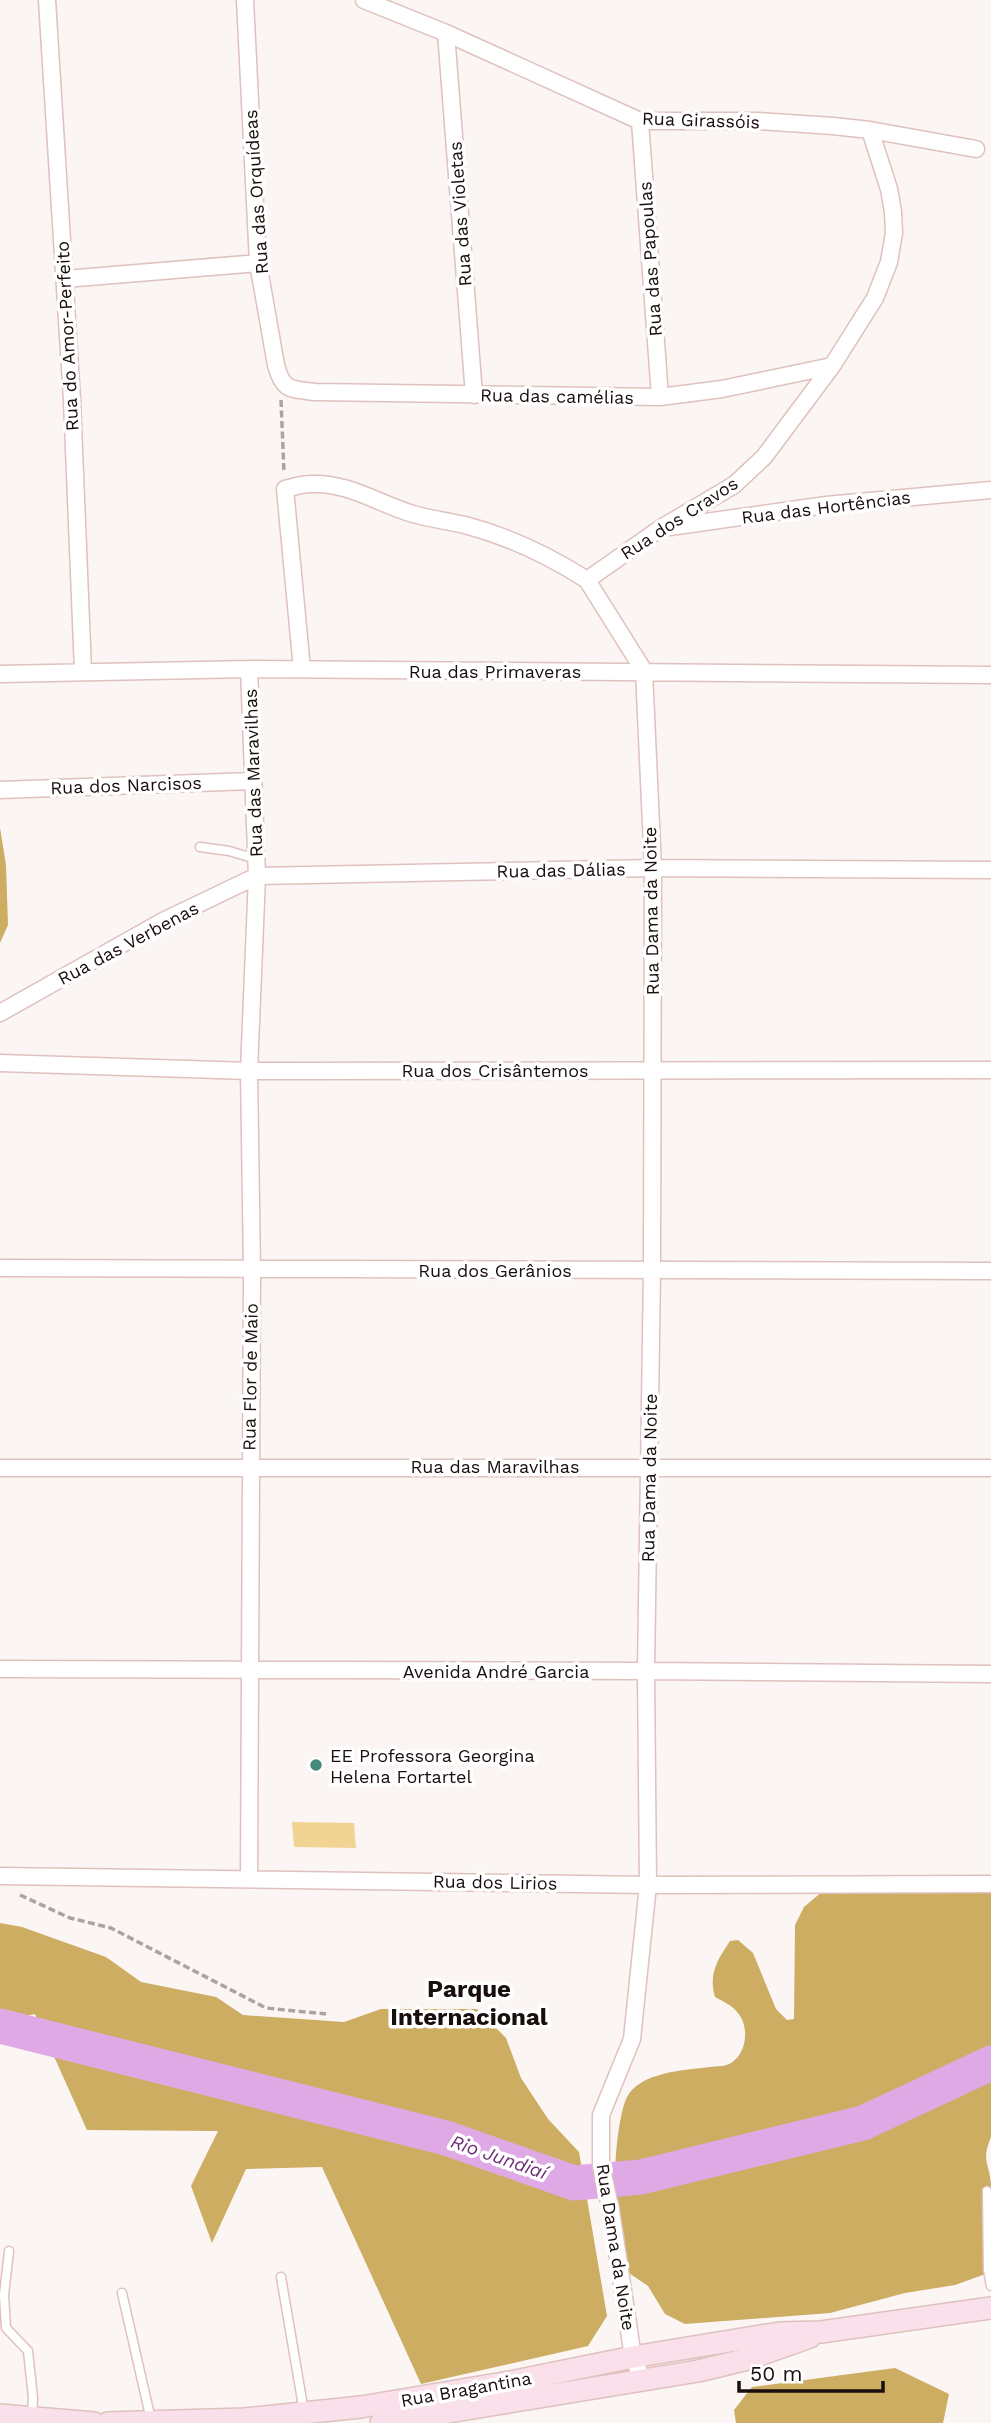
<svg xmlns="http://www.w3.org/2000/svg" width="991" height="2423" viewBox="0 0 991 2423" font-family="'Work Sans',sans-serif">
  <rect width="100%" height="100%" fill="#fbf5f4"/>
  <path fill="#f1d493" d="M292 1822 354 1823 356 1848 294 1847Z"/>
  <path fill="#cdad62" d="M0 828 6 865 8 925 0 943Z
    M991 1882V2137C981 2162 989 2161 991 2184 991 2213 991 2243 991 2272L955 2285 905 2293 830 2313 685 2324 665 2314 648 2286 626 2271C627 2240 621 2222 616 2192 613 2172 618 2115 627 2097 640 2072 685 2070 710 2067 716 2066 725 2067 731 2063 747 2053 750 2026 737 2012 732 2005 722 2001 715 1997 708 1974 718 1959 730 1941L738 1940 753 1953 776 2009 787 2020 794 2019 795 1925 804 1907 823 1891Z
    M0 1923 22 1927 106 1957 141 1982 216 1997 243 2015 344 2022 381 2009H477L506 2038 521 2078 548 2119 579 2152 607 2316 588 2346 421 2384 322 2167 246 2169 212 2243 191 2186 218 2131 87 2130 35 2014 0 2021Z
    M895 2368 949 2394 943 2423H736L734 2410 752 2387Z"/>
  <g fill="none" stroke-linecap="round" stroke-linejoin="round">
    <path stroke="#dfa9e5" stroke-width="35" d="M0 2026 446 2138 574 2183 641 2177 863 2123 991 2063"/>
    <g stroke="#dfc1bd" stroke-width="11">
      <path id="lane" d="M200 847 229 851 256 859
        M987 2191 988 2270 991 2286
        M9 2251 4 2295 6 2328 28 2351 33 2398 32 2417
        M281 2277 304 2412
        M122 2293 151 2420"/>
    </g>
    <g stroke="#dfc1bd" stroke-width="19">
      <path id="street" d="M47 0 72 400 83 671
        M245 0 258 263 276 365C283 391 290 389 315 392L660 397 722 389 832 366
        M364 0 446 33 640 121H758L833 126 870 130 976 149
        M446 33 474 395
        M640 121 660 397
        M65 279 258 263
        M670 527 826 505 991 490
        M587 580 661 528 734 485 764 457 832 366 875 298 889 262 894 233 893 212 889 189 870 130
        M249 669 257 876 249 1071 252 1270 249 1879
        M302 669 285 489C293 487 302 484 311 484 348 482 379 504 413 514 430 519 448 521 465 525 507 536 551 557 587 580L644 671 653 868 652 1270 646 1671 648 1885 632 2039 601 2115V2165L611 2211 633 2357 643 2381
        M0 674 249 669 991 675
        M0 790 252 781
        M0 1013 163 921 257 876 653 868 991 870
        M0 1063 249 1071 991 1070
        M0 1268 991 1271
        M0 1468H991
        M0 1669 646 1671 991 1674
        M0 1876 648 1885 991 1884"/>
    </g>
    <g stroke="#dfc1bd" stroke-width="24">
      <path id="secondary" d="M0 2415 94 2423
        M108 2423 244 2419 361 2407 515 2381 633 2357 779 2333 821 2332 991 2308
        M381 2423 698 2371 748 2359 810 2337"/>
    </g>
    <path stroke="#aaa3a2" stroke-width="3.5" stroke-dasharray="7 3.5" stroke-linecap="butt" d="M281 400 284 473
      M20 1895 70 1918 111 1928 266 2008 326 2014"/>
    <use href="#lane" stroke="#fff" stroke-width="8"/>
    <use href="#street" stroke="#fff" stroke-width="16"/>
    <use href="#secondary" stroke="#f9e0ea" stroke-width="21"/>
  </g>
  <circle fill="#45897b" stroke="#fff" stroke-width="2.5" cx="316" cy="1765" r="7"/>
  <g text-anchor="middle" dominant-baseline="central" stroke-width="7" stroke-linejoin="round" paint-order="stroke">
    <g font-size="18" fill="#180e0d" stroke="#fff">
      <text transform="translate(701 120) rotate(2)">Rua Girassóis</text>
      <text transform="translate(256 192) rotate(-94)">Rua das Orquídeas</text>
      <text transform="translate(460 214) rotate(-94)">Rua das Violetas</text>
      <text transform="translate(650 259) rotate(-94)">Rua das Papoulas</text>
      <text transform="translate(67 336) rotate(-93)">Rua do Amor-Perfeito</text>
      <text transform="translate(557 396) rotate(1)">Rua das camélias</text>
      <text transform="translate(826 507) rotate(-7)">Rua das Hortências</text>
      <text transform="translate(679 518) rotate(-33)">Rua dos Cravos</text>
      <text x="495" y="671">Rua das Primaveras</text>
      <text transform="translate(253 773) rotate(-92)">Rua das Maravilhas</text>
      <text transform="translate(126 785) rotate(-2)">Rua dos Narcisos</text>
      <text transform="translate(561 870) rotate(-1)">Rua das Dálias</text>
      <text transform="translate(651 911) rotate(-91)">Rua Dama da Noite</text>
      <text transform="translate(128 943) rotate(-28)">Rua das Verbenas</text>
      <text x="495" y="1070">Rua dos Crisântemos</text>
      <text x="495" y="1270">Rua dos Gerânios</text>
      <text transform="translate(250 1377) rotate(-89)">Rua Flor de Maio</text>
      <text x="495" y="1466">Rua das Maravilhas</text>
      <text transform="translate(649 1478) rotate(-89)">Rua Dama da Noite</text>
      <text x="496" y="1671">Avenida André Garcia</text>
      <text transform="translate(495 1882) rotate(1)">Rua dos Lirios</text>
      <text transform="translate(616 2247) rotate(81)">Rua Dama da Noite</text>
      <text transform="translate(466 2389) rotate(-10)">Rua Bragantina</text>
    </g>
    <g font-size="18" fill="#180e0d" stroke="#fff" text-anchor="start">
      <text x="330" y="1755">EE Professora Georgina<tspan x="330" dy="21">Helena Fortartel</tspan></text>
    </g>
    <g font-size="19" font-style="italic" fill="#6d2d74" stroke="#fff">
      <text transform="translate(499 2157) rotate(19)">Rio Jundiaí</text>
    </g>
    <g font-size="24" font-weight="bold" fill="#180e0d" stroke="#fff">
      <text x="469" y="1989">Parque<tspan x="469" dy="28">Internacional</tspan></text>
    </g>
  </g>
  <path d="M739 2381v10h144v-10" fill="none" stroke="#180e0d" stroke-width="3.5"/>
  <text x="750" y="2381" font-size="21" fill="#180e0d" stroke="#ffffff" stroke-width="5" paint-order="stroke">50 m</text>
</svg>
